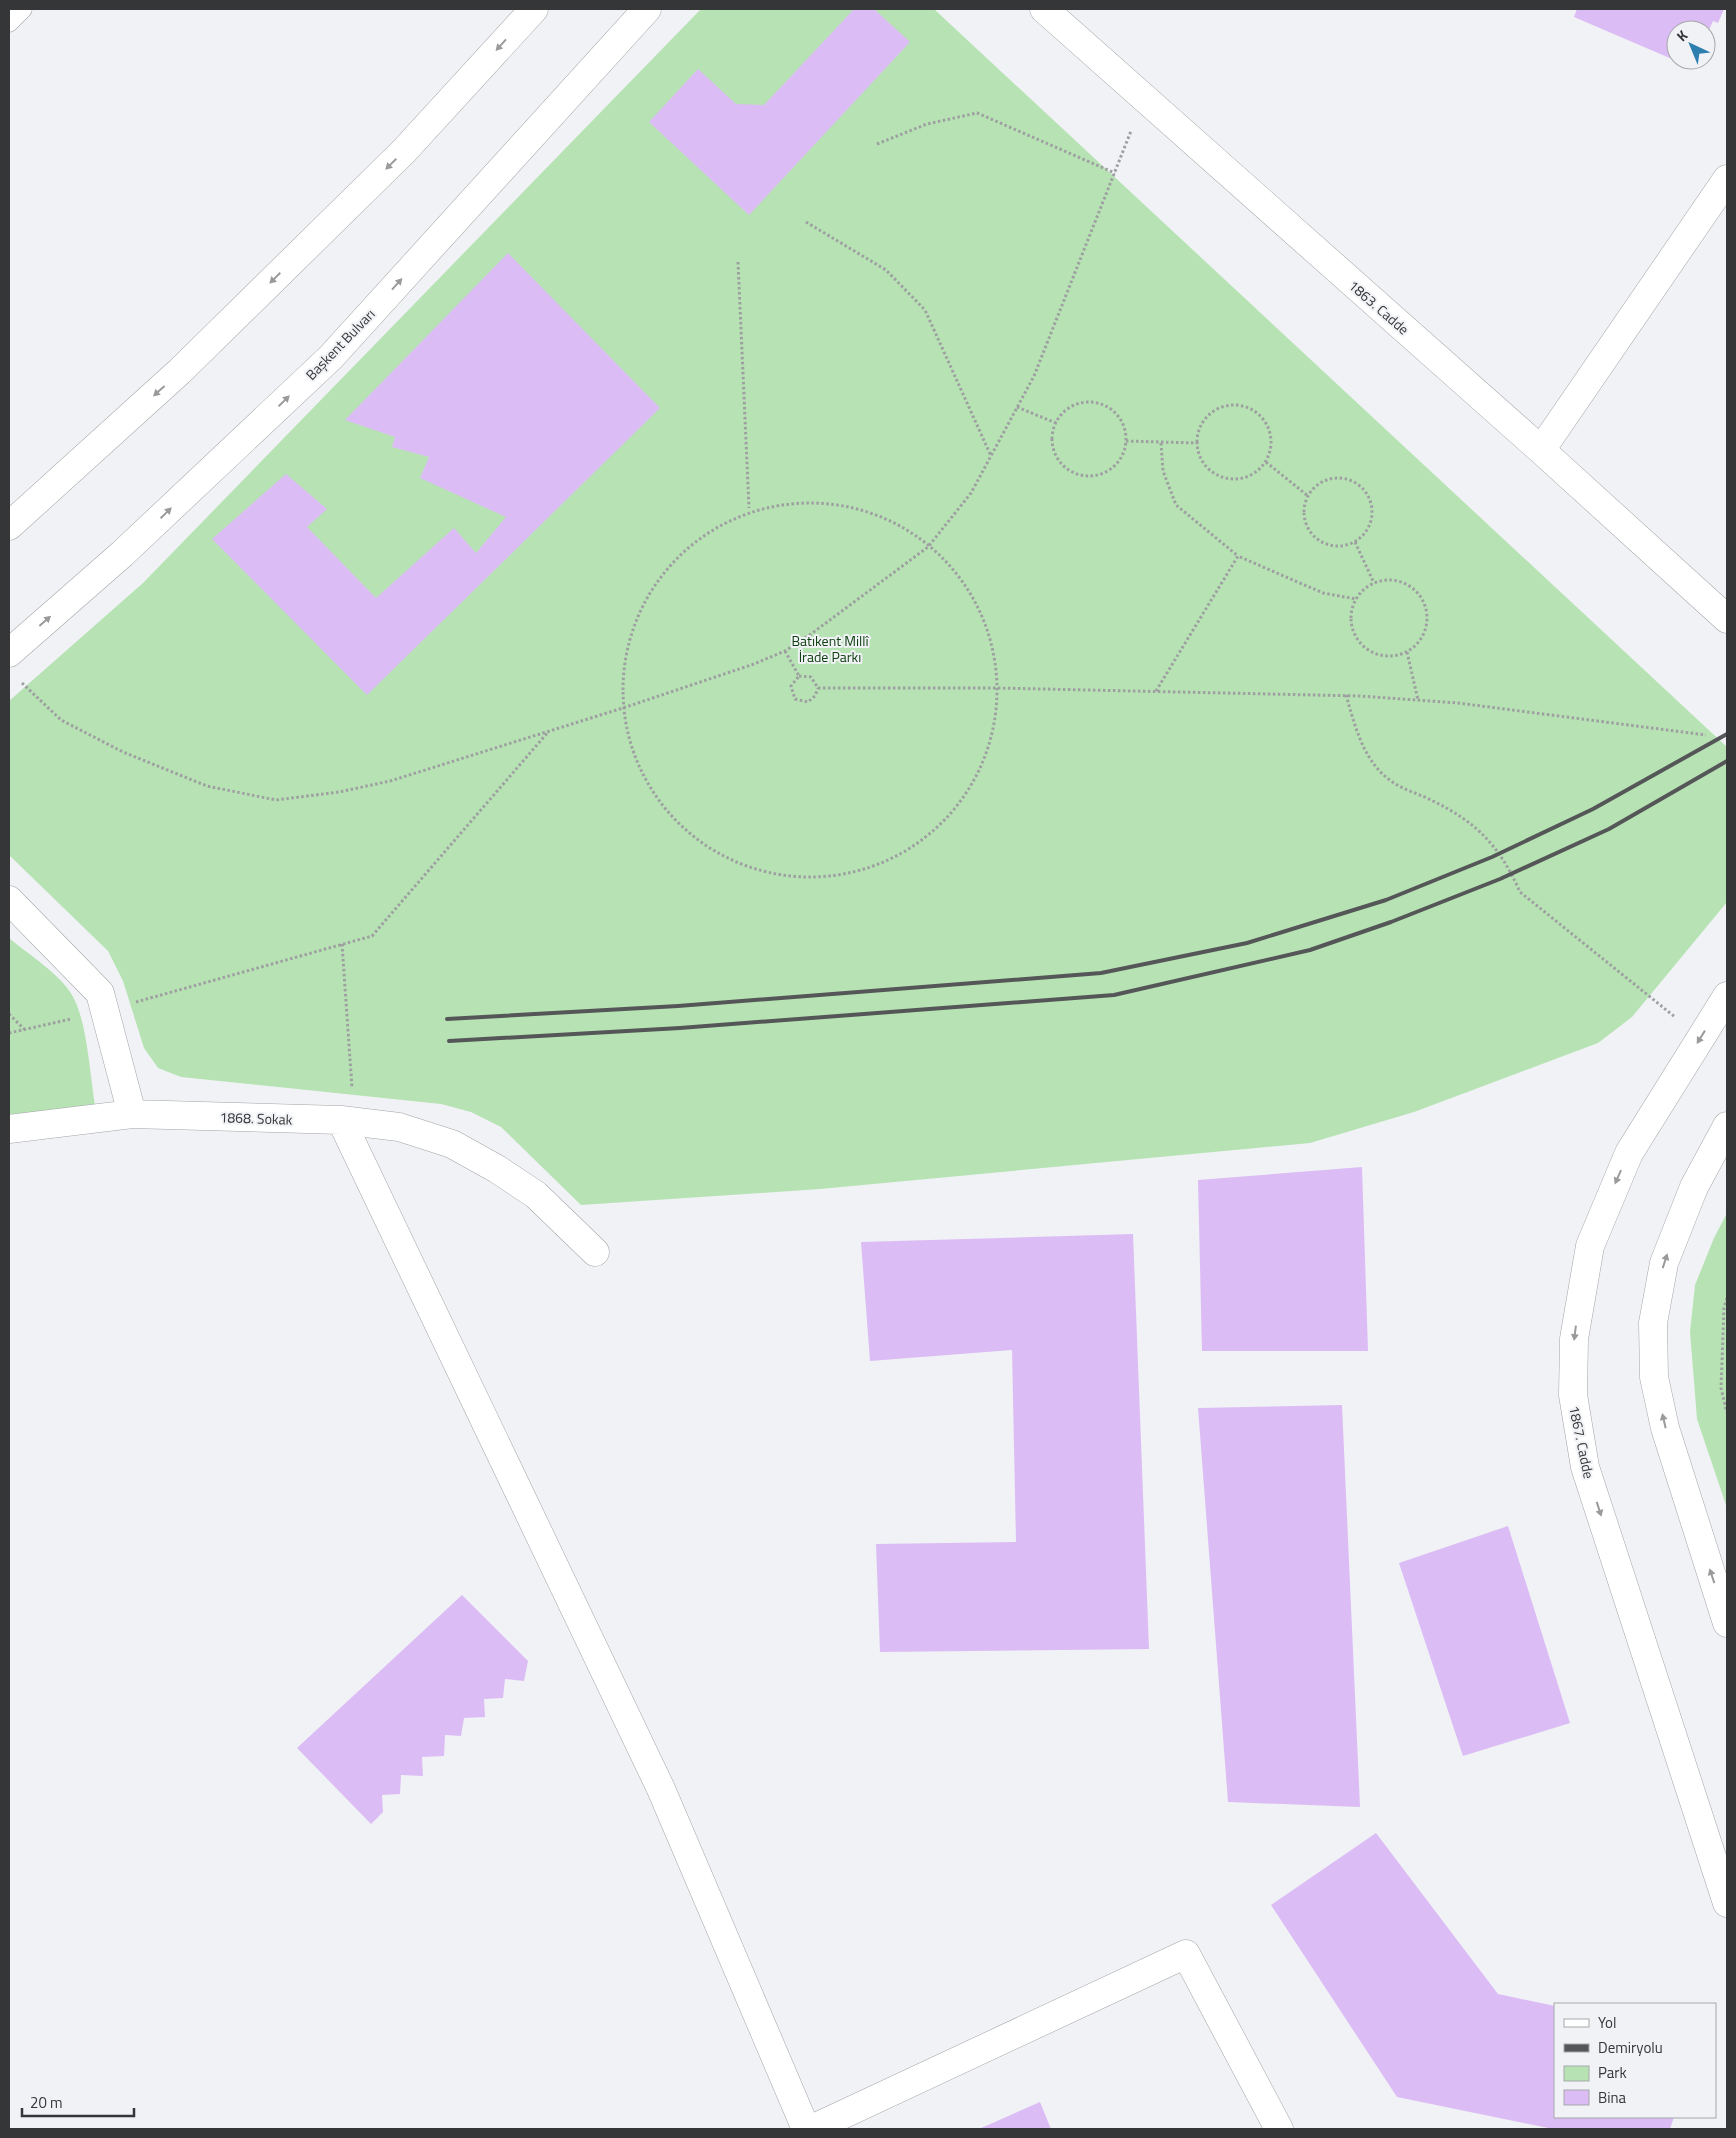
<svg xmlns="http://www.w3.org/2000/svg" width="1736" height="2138" viewBox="0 0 1736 2138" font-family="'Titillium Web',sans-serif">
  <rect width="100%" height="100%" fill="#f0f2f5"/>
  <path fill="#b7e3b4" d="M701 9H934L1727 747V902L1632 1017 1598 1043 1414 1112 1310 1143 820 1189 581 1205 501 1127 471 1112 441 1104 181 1077 158 1068 144 1048 123 981 108 951 9 855V701L143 583Z
    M9 938C28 954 60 974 72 995 87 1020 90 1075 95 1105L9 1120Z
    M1727 1213V1508L1697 1419 1690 1332 1695 1285 1714 1238Z"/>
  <path fill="#dcbcf5" d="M854 9H874L910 42 749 215 649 122 698 69 736 104 764 105Z
    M1577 9H1724L1718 23 1713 21 1706 37V30H1676V60H1696L1693 68 1574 17Z
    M508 253 660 408 367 695 212 539 286 474 327 509 307 527 376 598 454 528 476 553 506 517 420 478 429 457 392 447 395 437 345 420Z
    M1362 1167 1368 1351H1202L1198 1180Z
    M1133 1234 1149 1649 880 1652 876 1544 1016 1542 1012 1350 870 1361 861 1242Z
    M1342 1405 1360 1807 1228 1802 1198 1408Z
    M1508 1526 1570 1723 1463 1756 1399 1563Z
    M462 1595 528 1661 524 1681 505 1679 503 1698 484 1699 485 1717 464 1718 461 1736 445 1735 444 1756 422 1757 423 1776 401 1775 400 1794 382 1795 383 1812 371 1824 297 1748Z
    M1376 1833 1498 1994 1555 2006V2117H1674L1670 2129H1553L1397 2097 1271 1905Z
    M1040 2102 1051 2129H979Z"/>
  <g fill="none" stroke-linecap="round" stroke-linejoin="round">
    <g stroke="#a3a5a7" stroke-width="19">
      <path id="service" d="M9 23 23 9"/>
    </g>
    <g stroke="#a3a5a7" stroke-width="29">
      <path id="minor" d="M1044 9 1541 450 1727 619
        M1541 450 1727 179
        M9 900 100 993 132 1114 341 1120 399 1127 452 1144 497 1169 536 1195 595 1252
        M341 1120 661 1789 806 2129
        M9 1129 132 1114
        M812 2129 1186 1954 1279 2129"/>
    </g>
    <g stroke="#a3a5a7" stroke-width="29">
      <path id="tertiary" d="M1727 996 1629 1153 1590 1246 1574 1339 1573 1395 1585 1467 1727 1903
        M1727 1126 1694 1187 1664 1263 1653 1323 1654 1377 1665 1428 1727 1623"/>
    </g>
    <g stroke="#a3a5a7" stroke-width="29">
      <path id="primary" d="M9 526 180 371 404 151 534 9
        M9 653 122 554 331 357 647 9"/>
    </g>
    <path stroke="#9e9fa1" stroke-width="3" stroke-dasharray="2.5 2.5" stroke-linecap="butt" d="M877 144 927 124 977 113 1115 173
      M806 222 886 270 925 310 991 456
      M738 262 749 508
      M1052 439a37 37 0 1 1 74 0a37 37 0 1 1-74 0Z
      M1197 442a37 37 0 1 1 74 0a37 37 0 1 1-74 0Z
      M1017 407 1056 423
      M1126 441 1197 443
      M1161 443 1163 471 1176 505 1238 556
      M1266 462 1308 496
      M1304 512a34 34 0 1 1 68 0a34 34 0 1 1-68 0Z
      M623 690a187 187 0 1 1 374 0a187 187 0 1 1-374 0Z
      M1355 542 1374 583
      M1351 618a38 38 0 1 1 76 0a38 38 0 1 1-76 0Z
      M785 651 799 676 791 686 795 699 808 702 815 696 818 688
      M1407 652 1418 700
      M799 676 811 677 818 688H997L1360 696 1458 703 1706 735
      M22 683 61 720 123 752 207 786 276 800 339 792 390 781 626 707 754 664 785 651 811 634 928 547 971 493 1034 376 1131 131
      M1156 691 1238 556 1323 593 1356 599
      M1346 695C1355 726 1363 761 1391 781 1403 790 1420 794 1433 801 1478 823 1500 847 1520 892L1675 1017
      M342 944 352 1088
      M136 1002 372 936 549 731
      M9 1014 24 1029
      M9 1033 71 1019
      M1727 1298 1724 1308 1721 1388 1727 1413"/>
    <use href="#service" stroke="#fff" stroke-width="18"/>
    <use href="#minor" stroke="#fff" stroke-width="28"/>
    <use href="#tertiary" stroke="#fff" stroke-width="28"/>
    <use href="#primary" stroke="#fff" stroke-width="28"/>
    <path stroke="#555657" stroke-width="4" d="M447 1019 678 1006 1101 973 1247 943 1386 900 1492 857 1593 809 1727 734
      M449 1041 680 1028 1114 995 1310 950 1391 922 1500 879 1609 829 1727 761"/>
  </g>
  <defs><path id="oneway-solid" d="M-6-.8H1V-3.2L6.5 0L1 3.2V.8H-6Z" transform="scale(1.25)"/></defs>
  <g fill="#9a9a9b">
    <use href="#oneway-solid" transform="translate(501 45) rotate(132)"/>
    <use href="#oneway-solid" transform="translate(391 164) rotate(135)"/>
    <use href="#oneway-solid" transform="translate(275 278) rotate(135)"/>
    <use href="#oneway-solid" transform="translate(397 284) rotate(-48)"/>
    <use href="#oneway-solid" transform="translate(159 391) rotate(138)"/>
    <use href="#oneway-solid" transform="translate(284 401) rotate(-44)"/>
    <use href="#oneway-solid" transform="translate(166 513) rotate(-44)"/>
    <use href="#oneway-solid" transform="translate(45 621) rotate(-41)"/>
    <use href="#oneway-solid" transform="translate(1701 1037) rotate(122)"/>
    <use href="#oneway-solid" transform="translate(1618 1177) rotate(114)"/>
    <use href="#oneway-solid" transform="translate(1665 1261) rotate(-72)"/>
    <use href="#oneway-solid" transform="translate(1575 1333) rotate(97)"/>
    <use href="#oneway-solid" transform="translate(1664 1421) rotate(-103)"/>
    <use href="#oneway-solid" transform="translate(1599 1509) rotate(72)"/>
    <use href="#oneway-solid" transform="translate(1712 1576) rotate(-108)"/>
  </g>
  <g text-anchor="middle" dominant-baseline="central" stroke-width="4" stroke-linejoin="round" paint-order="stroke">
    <g font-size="14" fill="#353637" stroke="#f0f2f5">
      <text transform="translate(1379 307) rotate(41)">1863. Cadde</text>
      <text transform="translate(340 344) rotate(-46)">Başkent Bulvarı</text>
      <text transform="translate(256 1118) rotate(2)">1868. Sokak</text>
      <text transform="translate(1582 1442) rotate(78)">1867. Cadde</text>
    </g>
    <g font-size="14" fill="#0f4010" stroke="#f0f2f5">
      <text x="830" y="640">Batıkent Millî<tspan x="830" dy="16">İrade Parkı</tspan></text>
    </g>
  </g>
  <rect width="1736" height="2138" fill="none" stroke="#353637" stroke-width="20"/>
  <rect x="1554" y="2003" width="162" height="115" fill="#f0f2f5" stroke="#a5a7a9"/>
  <rect x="1564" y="2019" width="25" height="8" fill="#ffffff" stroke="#a5a7a9"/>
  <text x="1598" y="2028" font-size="15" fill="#353637">Yol</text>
  <rect x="1564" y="2044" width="25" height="8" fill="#555657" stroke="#a5a7a9"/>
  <text x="1598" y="2053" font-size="15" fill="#353637">Demiryolu</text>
  <rect x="1564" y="2066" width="25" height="15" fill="#b7e3b4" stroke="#a5a7a9"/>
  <text x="1598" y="2078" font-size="15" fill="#353637">Park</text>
  <rect x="1564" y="2090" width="25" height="15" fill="#dcbcf5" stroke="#a5a7a9"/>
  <text x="1598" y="2103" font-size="15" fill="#353637">Bina</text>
  <g transform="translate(1691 45) rotate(316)"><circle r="24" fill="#f0f2f5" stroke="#a5a7a9"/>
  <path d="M0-4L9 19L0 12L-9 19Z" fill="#2e7fb0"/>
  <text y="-8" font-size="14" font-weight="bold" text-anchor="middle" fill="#353637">K</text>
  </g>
  <path d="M22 2108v8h112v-8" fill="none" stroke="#353637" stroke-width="2.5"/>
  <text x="30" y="2108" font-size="15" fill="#353637" stroke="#f0f2f5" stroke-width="4" paint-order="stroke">20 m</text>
</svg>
